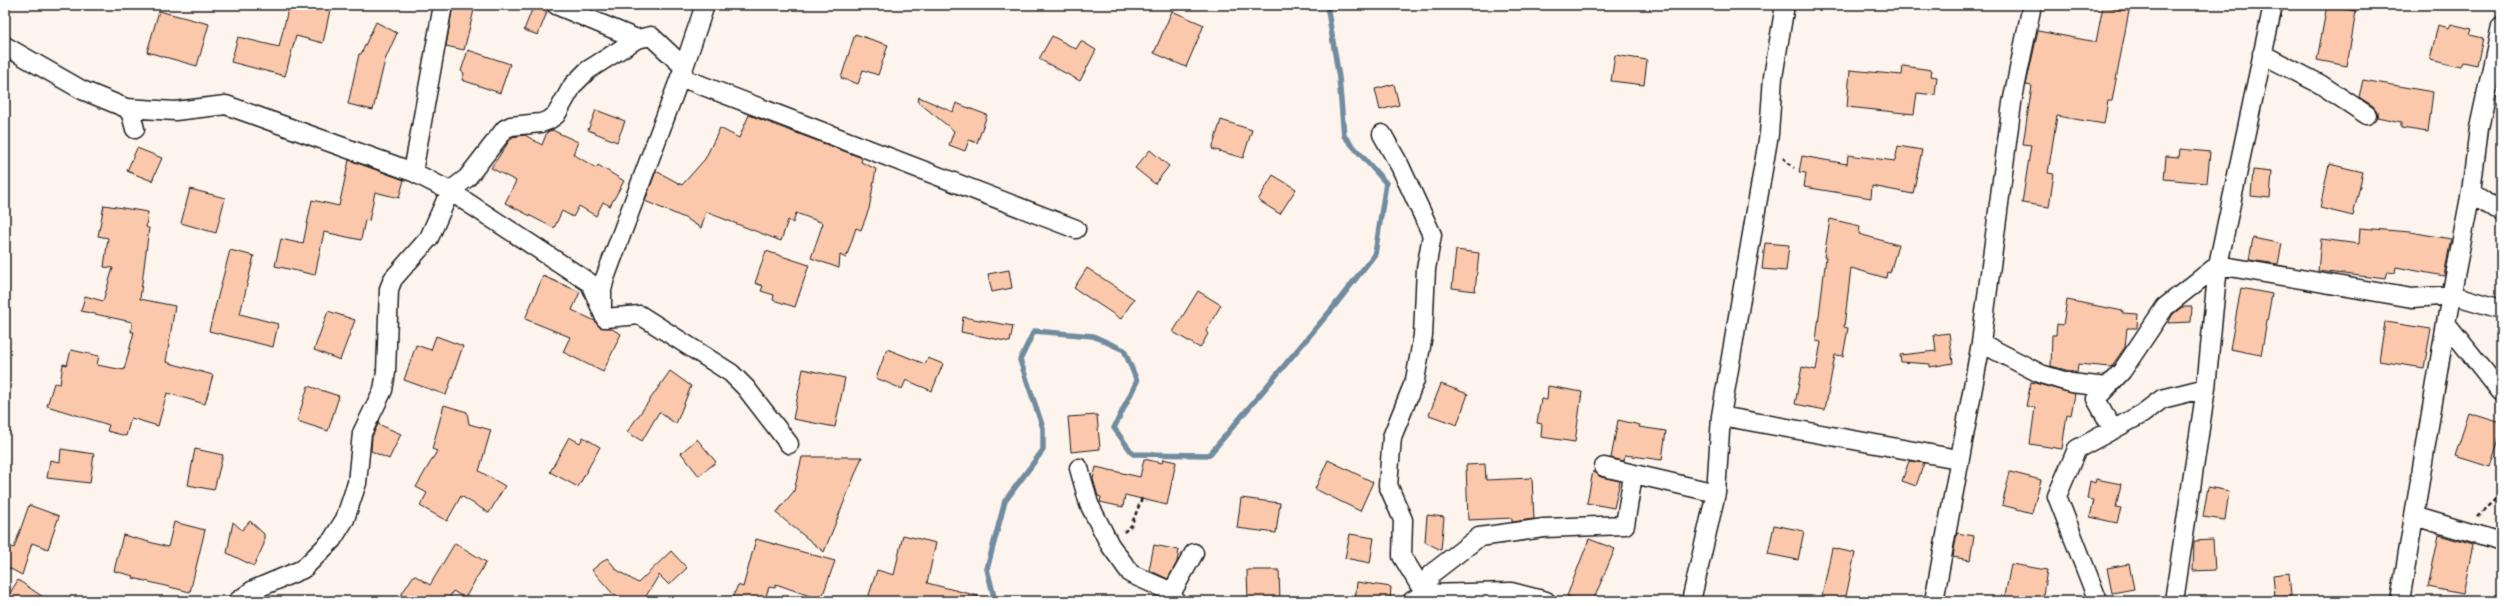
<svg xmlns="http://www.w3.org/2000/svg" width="2506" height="606" viewBox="0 0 2506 606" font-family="'Comic Neue',sans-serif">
  <rect width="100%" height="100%" fill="#fef4ee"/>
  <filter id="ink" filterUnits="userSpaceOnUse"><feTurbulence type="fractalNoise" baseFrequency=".025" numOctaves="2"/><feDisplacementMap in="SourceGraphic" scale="8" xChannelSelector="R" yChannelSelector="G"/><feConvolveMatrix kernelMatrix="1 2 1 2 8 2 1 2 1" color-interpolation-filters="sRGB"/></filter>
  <g filter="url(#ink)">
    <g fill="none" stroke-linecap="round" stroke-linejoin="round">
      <path stroke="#718c9f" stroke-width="5.5" d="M995 601 987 569 1005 501 1043 450V428L1020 360 1034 331 1093 336 1124 350 1137 381 1114 428 1133 454 1209 455 1332 309 1375 254 1386 183 1344 136 1339 78 1327 5"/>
    </g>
    <path fill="#fbc8ac" stroke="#1c1c1c" d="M289 5H331L323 43 296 36 285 76 231 62 238 37 279 47Z
      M453 5 474 10 464 50 446 46Z
      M2327 5H2345L2344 9 2356 11 2347 66 2317 60Z
      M2103 6 2129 11 2112 101H2108L2104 124 2057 116 2048 173 2054 174 2049 207 2022 203 2031 145 2023 144 2032 86 2026 85 2038 31 2096 42Z
      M533 7 547 12 538 35 524 30Z
      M159 11 209 24 197 66 147 52Z
      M1172 11 1204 25 1186 67 1154 53Z
      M376 22 397 33 385 60 373 110 348 104 359 54H361Z
      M2451 24 2472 29 2470 35 2483 38 2477 65 2463 62 2461 67 2430 60 2438 25 2449 28Z
      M855 34 888 45 878 75 863 70 858 84 841 78Z
      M1052 36 1076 49 1081 41 1096 50 1080 81 1039 59Z
      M468 50 510 64 500 93 462 80 464 73 461 71Z
      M1615 55 1647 60 1644 85 1611 81Z
      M1903 66 1932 70 1931 76 1937 77 1935 95 1917 93 1914 114 1847 107 1850 70 1902 75Z
      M2363 80 2433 92 2428 132 2401 128V122L2377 117V111L2373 106 2359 97Z
      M1394 84 1399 105 1380 110 1375 89Z
      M919 97 953 112 956 103 987 115 977 143 969 140 965 151 949 145 954 131 917 101Z
      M596 110 625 121 617 142 588 130Z
      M749 115 862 158 861 162 876 169 869 209 861 230 856 228 846 258 840 255 839 268 811 258 823 223 796 213 793 223 788 220 781 241 706 212 701 228 687 219 645 201 656 171 682 185 705 159 720 128 739 138Z
      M1221 120 1252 130 1243 158 1212 149Z
      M552 130 578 142 573 154 596 168 598 165 624 181 610 206 603 202 596 216 579 206 573 217 562 211 554 228 505 203 516 181 491 168 512 137 525 135 542 145 547 132Z
      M1898 146 1922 150 1913 194 1872 186 1871 198 1804 187 1806 173 1799 172 1802 156 1847 164 1848 155 1895 161Z
      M137 148 162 158 152 181 127 171Z
      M2180 149 2210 152 2207 183 2164 179 2166 156 2179 157Z
      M1150 150 1169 166 1155 184 1135 168Z
      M349 160 404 180 399 198 375 192 369 221 365 220 361 240 324 232 315 275 275 266 281 239 303 244 312 200 339 206Z
      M2329 164 2363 172 2353 216 2320 208Z
      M2253 170 2272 172 2270 198 2251 196Z
      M1273 175 1296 189 1280 214 1258 200Z
      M190 189 225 198 216 233 181 223Z
      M104 205 148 212 146 227 149 228 140 299 175 306 166 362 213 375 205 404 167 393 158 426 131 418 126 436 107 431 109 425 47 406 54 383 60 384 63 364 67 365 71 350 99 356 97 365 124 370 134 332H131L132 322 81 311 85 296 103 301 113 268 104 267 108 238 98 236Z
      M1830 219 1860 226 1859 234 1898 245 1890 273 1887 272 1886 278 1851 268 1844 327 1848 328 1843 356 1835 355 1825 410 1795 404 1802 367 1816 370 1821 342 1816 341 1826 257H1824Z
      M2360 228 2410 232 2451 239 2444 276 2396 267 2395 273 2388 272 2386 279 2318 271 2321 239 2359 244Z
      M2253 238 2282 244 2278 264 2249 260Z
      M1765 243 1789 245 1786 271 1762 269Z
      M230 250 254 256 240 314 278 324 273 347 209 331Z
      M1456 250 1479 253 1475 291 1452 288Z
      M766 251 809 265 795 307 773 300 774 295 761 291 763 286 755 283Z
      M1087 268 1134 299 1121 319 1074 288Z
      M1009 270 1012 288 992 292 988 274Z
      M543 276 580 292 572 310 595 321 600 327 610 328 621 334 603 372 563 352 570 337 525 319Z
      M2241 288 2272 294 2261 355 2230 349Z
      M1198 291 1221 305 1206 331 1208 334 1200 348 1173 332Z
      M2067 300 2123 311 2122 313 2138 314 2137 328H2127L2125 347 2111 367 2078 364 2077 373 2051 366 2052 335H2056L2057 324 2063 325Z
      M2182 307H2192L2191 322 2168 323 2173 314Z
      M328 311 355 320 340 360 314 350Z
      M963 317 1013 326 1010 342 961 332Z
      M2385 322 2431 329 2424 368 2379 361Z
      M1949 333 1953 363 1930 367V364L1901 362 1900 355 1936 351 1934 335Z
      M436 336 463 346 446 395 404 380 416 345 431 350Z
      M887 349 925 364 928 358 943 364 932 391 906 380 902 389 876 378Z
      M803 369 845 378 835 427 793 419Z
      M670 371 691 386 676 424 659 412 642 441 627 432Z
      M2031 382 2075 394 2071 415 2067 414 2062 449 2030 444 2035 407 2026 406Z
      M1441 384 1468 394 1457 425 1429 415Z
      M308 386 339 396 328 431 297 421Z
      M1548 386 1582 392 1575 442 1541 437 1542 424 1537 423 1541 399 1547 400Z
      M444 405 467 412 469 424 491 430 479 471 505 486 489 513 461 496 447 521 420 506 427 493 416 487 437 451 432 449Z
      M2469 413 2501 423V433L2490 467 2455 456Z
      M1097 415 1100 449 1071 452 1068 417Z
      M1618 420 1640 425 1639 427 1666 431 1662 460 1625 455 1624 461 1611 458Z
      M378 424 401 434 389 459 371 451 372 437Z
      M569 437 580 443 583 437 600 447 578 487 550 472Z
      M697 439 716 462 699 476 681 453Z
      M61 449 94 454 90 483 47 478 50 460 60 462Z
      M195 449 223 455 214 490 188 485Z
      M802 457H862L824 552 776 513 794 491Z
      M1144 459 1162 463 1163 459 1176 462 1167 505 1125 495 1123 507 1100 502 1101 497 1098 496 1093 479 1096 467 1140 477Z
      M1328 460 1373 482 1360 511 1315 489Z
      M1909 461 1924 463 1916 486 1902 481Z
      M1485 464 1486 480 1532 478 1534 519 1512 522V518L1468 520 1466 465Z
      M1593 471 1601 477 1620 481 1614 508 1587 503Z
      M2010 472 2041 480 2032 513 2002 505Z
      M2096 479 2121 484 2116 507 2121 508 2117 523 2090 517 2094 500 2087 499 2090 481 2095 483Z
      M2208 487 2229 491 2225 520 2203 517Z
      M1241 498 1280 503 1276 533 1237 528Z
      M29 505 59 516 48 549 32 543 22 575 5 566V544L14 548Z
      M1427 515 1444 517 1441 550 1425 542Z
      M250 521 264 534V544L254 566 227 553 233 522 242 530Z
      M174 522 205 530 190 592 133 578 134 576 114 571 123 535 168 547Z
      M1774 525 1804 531 1798 560 1768 554Z
      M1957 533 1974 536 1970 560 1953 557Z
      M1350 534 1374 538 1370 563 1345 558Z
      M903 535 936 543 927 583 978 596 977 601H867L877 570 894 575Z
      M2439 535 2473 545 2463 594 2428 587Z
      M756 539 835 561 821 600 776 584 775 588 769 587 766 596 776 601H731L738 585 743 587Z
      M1589 539 1615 549 1593 601H1579L1567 596Z
      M2213 540 2215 570 2193 571 2194 541Z
      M455 543 486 562 465 598 453 591 449 598 455 601H397L414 575 430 585Z
      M1154 545 1179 550 1177 562 1168 579 1149 570Z
      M1832 548 1855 553 1845 601H1821Z
      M671 551 687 568 669 585 659 575 643 601H625L613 594 592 570 607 558 617 570 638 583Z
      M2011 564 2047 570 2042 601H2004Z
      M2129 564 2134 589 2112 593 2107 568Z
      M1247 570H1279L1280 601H1248Z
      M2289 573 2291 596 2275 597 2273 575Z
      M18 580 49 601H5Z
      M1357 582 1391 587 1390 601H1355Z"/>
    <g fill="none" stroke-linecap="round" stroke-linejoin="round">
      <g stroke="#1c1c1c" stroke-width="21">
        <path id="minor" d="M556 5 637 39
          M2501 26 2479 128 2471 192 2501 213
          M5 46 82 90 126 108 175 111 226 105 413 172 450 191 590 283 605 318 640 315 731 373 746 388 789 444
          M2262 54 2320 84 2367 115
          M680 77 1076 229
          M126 108 131 114 135 129
          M1382 134 1400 166 1432 235 1426 269 1423 335 1415 380 1392 437 1388 485 1403 520 1402 556 1425 594 1439 601
          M413 172 443 5
          M602 306V290L605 278 684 67 705 5
          M2446 323 2501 392
          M1981 343 2041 374 2071 383 2107 387
          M1721 416 1958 459
          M2113 430 2096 399 2122 371 2165 307 2218 265 2412 298 2453 295 2501 309
          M1604 467 1716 493
          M1079 468 1089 504 1110 545 1131 574 1172 592 1175 601
          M2414 516 2501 542
          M1172 592 1194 553
          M1425 594 1431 574 1479 537 1544 528 1625 525 1633 475
          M238 601 253 590 303 569 332 540 345 519 357 483 362 433 383 390 386 372 389 289 393 279 429 238 450 191 467 178 505 129 511 126 541 123 549 120 556 115 573 85 588 70 637 39 651 36 684 67
          M1412 601 1425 594 1511 592 1546 601
          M1691 601 1716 493 1721 416 1769 134 1773 77 1785 5
          M1934 601 1981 343 2012 103 2032 5
          M2098 601 2057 496 2077 449 2142 414 2162 399 2206 388
          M2174 601 2206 388 2218 265 2273 5
          M2400 601 2446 323 2471 192"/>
      </g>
      <path stroke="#1c1c1c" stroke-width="2.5" stroke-dasharray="4 3" stroke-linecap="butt" d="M1783 158 1794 168
        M2478 516 2501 495
        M1124 532 1131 526 1142 498"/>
      <use href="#minor" stroke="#fff" stroke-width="18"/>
    </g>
  </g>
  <rect width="2506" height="606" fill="none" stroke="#fff" stroke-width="20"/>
  <rect x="10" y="10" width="2486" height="586" fill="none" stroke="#1c1c1c" stroke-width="1.5" filter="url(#ink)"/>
</svg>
